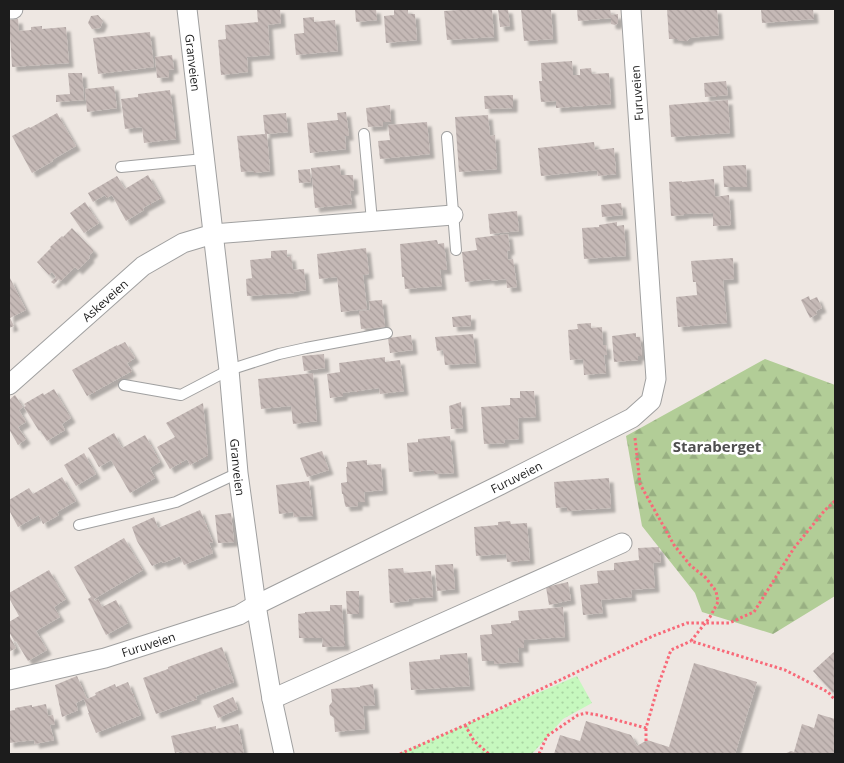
<svg xmlns="http://www.w3.org/2000/svg" width="844" height="763" viewBox="0 0 844 763" font-family="'Open Sans',sans-serif">
  <defs>
    <pattern id="forest-firs" width="22" height="20" patternUnits="userSpaceOnUse" patternTransform="scale(1.25)"><rect width="22" height="20" fill="#b2cd97"/><path d="M5 1l3.5 6h-7zM16 11l3.5 6h-7z" fill="#98af82"/></pattern>
    <pattern id="park-dots" width="8" height="8" patternUnits="userSpaceOnUse" patternTransform="scale(1.25)"><rect width="8" height="8" fill="#c6f8be"/><path d="M2 2h.1M6 6h.1" fill="none" stroke="#aad4a3" stroke-width="1.8" stroke-linecap="round"/></pattern>
    <pattern id="building-back-hatch" width="6" height="6" patternUnits="userSpaceOnUse" patternTransform="scale(1.25)"><rect width="6" height="6" fill="#c5b9b6"/><path d="M-1 5l2 2M0 0l6 6M5-1l2 2" fill="none" stroke="#a99e9c"/></pattern>
    <filter id="shadow"><feDropShadow dx="4.5" dy="4.5" stdDeviation="1" flood-color="#0004"/></filter>
  </defs>
  <rect width="100%" height="100%" fill="#eee7e2"/>
  <path fill="url(#forest-firs)" d="M765 359 835 385V596L773 634 702 612 695 593 642 526 626 436Z"/>
  <path fill="url(#park-dots)" d="M577 676 592 703 563 719 532 754H398Z"/>
  <path fill="url(#building-back-hatch)" filter="url(#shadow)" d="M268 9H280L281 23 268 25 270 55 247 57 248 72 221 75 218 40 226 39 225 25 258 22 257 10Z
    M355 9H376L377 20 356 22Z
    M406 9H408V14H415L417 40 386 43 384 16 394 15V10Z
    M472 9H492L494 37 447 40 444 11Z
    M498 9H508L510 26 500 27Z
    M521 9H551L553 39 524 41Z
    M577 9H610L611 15 618 14V23L615 25 611 24V18L578 21Z
    M667 9H717L719 35 690 38 687 41H679L677 39H669Z
    M761 9H813L814 19 762 23Z
    M98 15 103 21 100 28 92 29 88 23 91 16Z
    M314 17V22L335 20 338 51 296 55 294 34 304 33 303 18Z
    M18 19 19 31 31 30V27L42 26V29L66 27 69 63 12 67 10 35H9V20Z
    M150 32 154 67 98 74 93 38Z
    M172 55 174 69 169 70V77L157 78 155 57Z
    M572 61 573 75H580V69L591 68 592 74 609 73 611 104 556 108V101L541 102 539 81H542L541 63Z
    M68 73H82L84 100 56 102V95L70 94Z
    M726 81 728 95 705 97 704 83Z
    M114 86 117 108 87 112 85 89Z
    M170 90 176 139 144 143 142 127 125 129 121 99 138 97V94Z
    M513 95V108L485 109 484 96Z
    M728 100 730 133 671 137 669 105Z
    M390 105 391 122H383V126L368 127 366 108Z
    M346 112 349 136H345L346 149 310 153 307 123 338 120 337 113Z
    M57 113 76 146 52 160 53 161 32 173 12 136 29 127 30 128Z
    M286 113 288 132 267 134 270 171 254 173V171L241 172 237 136 265 134 263 115Z
    M488 115 490 136 495 135 497 169 459 172 455 117Z
    M427 122 430 154 380 159 378 141 390 140 388 125Z
    M594 142 595 150 614 148 616 174 598 176 597 170 541 176 538 148Z
    M340 165 341 175H353L354 190 350 191 352 204 315 208 311 168Z
    M746 165 747 187H724L723 166Z
    M310 169 311 182 299 183 298 170Z
    M148 175 161 198 143 208 144 210 126 221 112 195 107 198 105 195 93 202 88 193 117 176 125 189Z
    M714 179 715 197 729 195 731 225 713 226V213L684 214V215L671 216 669 182 682 181V182Z
    M85 202 99 223 84 233 70 213Z
    M621 203 623 215 602 217 601 205Z
    M517 211 519 231 490 234 488 214Z
    M617 222V226L624 225 626 256 584 259 582 228 599 227V225Z
    M72 228 93 250V252L89 256 90 258 78 270 75 267 61 281 59 279 54 284 51 282 56 277 52 272 49 275 37 262 51 248 50 247 62 236 63 237Z
    M508 234 510 250 507 251 508 260 513 259 517 287 507 288 506 279 490 281V279L465 282 462 252 477 250 475 238Z
    M437 240 438 244 444 243 447 270H440L442 286 405 289 404 277H402L400 244Z
    M366 248 369 274 363 275 367 309 341 312 337 277 319 279 317 254Z
    M287 250V257L291 256 293 270 304 269 306 290 294 292V293L247 296 246 279 252 278 250 260 271 258V251Z
    M733 258 734 279 723 280 727 323 678 327 676 297 697 295 696 282H693L691 261Z
    M10 278 26 310 10 318 14 326 9 328V279Z
    M809 296 810 300 817 297 822 308 816 311 817 314 810 318 801 300Z
    M382 300 385 327 361 329 359 311 370 310 369 301Z
    M471 315V326L453 327 452 317Z
    M591 323V328L602 327 603 345H606L607 355H604L606 373 584 375 583 359 570 360 568 330 578 329 577 324Z
    M636 333V337H640L642 356H638V360L614 362 612 336Z
    M473 334 476 363 445 365 443 350 437 351 435 337Z
    M411 335 413 350 390 353 388 338Z
    M125 342 135 358 127 363 132 371 87 396 72 370 117 345V346Z
    M324 354 325 368 304 371 302 356Z
    M385 357V362L400 360 404 391 380 394 379 388 343 393V396L330 398 327 374 340 372 339 363Z
    M313 373 317 421 293 424 291 406 261 409 258 379Z
    M54 389 71 418 62 424 65 430 47 441 40 430 39 431 24 407 26 406 24 404 43 393 44 395Z
    M520 391H534L536 417 518 418 519 439 504 440 505 443 484 444 481 407 510 405V398H520Z
    M15 395 23 407 19 410 26 422 18 427 26 439 18 445 9 429V400Z
    M461 402 463 428 451 429 449 406Z
    M203 403 208 455 190 465 187 459 170 469 157 447 175 437 166 423Z
    M114 433 122 448 145 435 160 462 150 468 155 478 130 493 111 460 99 467 88 448Z
    M450 436 454 473 434 474V470L409 472 407 443 418 442V439Z
    M322 451 329 470 307 477 300 458Z
    M84 453 96 474 76 486 64 465Z
    M367 460V465L381 464 383 490 364 492 365 502H358V506L346 507 345 505 343 494H342L341 483 347 482 346 467H347V462Z
    M62 477 76 501 57 512 59 515 43 524 39 515 18 527 9 510V500L29 488 33 494Z
    M609 478 611 508 567 511V507L556 508 554 482Z
    M309 481 313 516 294 517 293 512 279 514 276 485Z
    M200 510 213 542 209 543 213 553 184 565 180 556 163 563 162 561 152 566 137 541 132 527 154 517 158 528Z
    M231 513 234 542 218 543 215 515Z
    M510 521 511 524 527 523 530 560 507 562 506 554 476 556 474 527 498 525V522Z
    M124 538 143 570 94 599 95 601 98 599 102 607 116 600 128 623 106 635 88 599 91 597 74 567Z
    M659 547 661 562 653 563 655 588 631 590 632 597 601 600 603 613 583 615 580 585 598 583 597 571 614 570V563L639 560 638 548Z
    M453 564 455 589 437 591 435 565Z
    M403 568 404 573 431 571 433 597 408 599 409 601 390 603 388 569Z
    M49 570 66 599 54 607 60 617 36 631 47 650 28 661 16 641 15 642 9 632V622L19 616 9 598V593Z
    M568 582 571 600 549 605 546 587Z
    M346 591H359V614H347Z
    M330 605H342L344 641H345V646L322 647 323 638H299L298 614 305 613V612L330 611Z
    M563 607 565 637 524 640V648H518L519 662 494 664V661H482L480 635 492 634 491 625 511 623V621L519 620 518 611Z
    M9 635 16 648 9 652Z
    M222 647 234 682 196 696 197 699 156 714 143 678 168 669V667Z
    M835 651V691L833 693 813 671Z
    M467 653 470 686 411 690 409 662 440 659V655Z
    M694 663 757 682 735 754H554L560 735 580 741 586 721 631 735 637 746 647 740 669 747Z
    M77 676 87 699 96 695 95 693 115 684 116 687 128 682 141 715 96 733 88 713H89L84 699 76 703 78 710 62 717 55 685Z
    M373 684 375 705 363 706 365 729 335 732 334 718 330 715 329 706 332 702 331 689 360 687V686Z
    M233 697 238 709 218 718 213 706Z
    M46 704 48 716 53 715 55 724 50 725 54 740 35 744 34 740 9 743V711L15 710V708L32 705V707Z
    M818 714 835 719V754H784L791 751 794 752 802 724 814 728Z
    M238 724 244 754H183L182 751 175 753 171 736 216 726V729Z"/>
  <g fill="none" stroke-linecap="round" stroke-linejoin="round">
    <g stroke="#a0a0a0" stroke-width="12">
      <path id="lane" d="M364 134 372 221
        M447 137 456 250
        M121 167 204 159
        M124 385 181 395 229 370 279 354 306 348 387 333
        M79 525 176 502 238 473"/>
    </g>
    <g stroke="#a0a0a0" stroke-width="21">
      <g id="street">
        <path d="M9 9H13"/>
        <path id="s1" d="M187 9 229 370 238 473 256 605 272 699 284 754"/>
        <path id="s2" d="M9 385 143 266 183 243 213 234 453 215"/>
        <path id="s3" d="M9 680 105 658 239 615 256 605 500 485 632 418 651 401 656 379 631 9"/>
        <path d="M272 699 622 543"/>
      </g>
    </g>
    <path stroke="#f86978" stroke-width="3" stroke-dasharray="2.5 2.5" stroke-linecap="butt" d="M635 438 640 484 674 545 690 565 706 578 716 591 718 602 710 617 691 641 785 670 828 692 835 700
      M465 725 474 741 489 754
      M646 741V728
      M400 754 465 725 653 636 687 623H729L754 612 794 548 825 510 835 501
      M539 754 547 736 578 715 586 713 598 715 646 728 659 683 671 650 691 641"/>
    <use href="#lane" stroke="#fff" stroke-width="10"/>
    <use href="#street" stroke="#fff" stroke-width="19"/>
  </g>
  <g text-anchor="middle" dominant-baseline="central" stroke-width="5" stroke-linejoin="round" paint-order="stroke">
    <g font-size="12" fill="#1c1c1c" stroke="#fff">
      <text stroke="none"><textPath href="#s1" startOffset="54">Granveien</textPath></text>
      <text transform="translate(637 93) rotate(-94)">Furuveien</text>
      <text stroke="none"><textPath href="#s2" startOffset="128">Askeveien</textPath></text>
      <text stroke="none"><textPath href="#s1" startOffset="461">Granveien</textPath></text>
      <text stroke="none"><textPath href="#s3" startOffset="549">Furuveien</textPath></text>
      <text stroke="none"><textPath href="#s3" startOffset="144">Furuveien</textPath></text>
    </g>
    <g font-size="15" font-weight="bold" fill="#4f4f4f" stroke="#fff">
      <text x="717" y="446">Staraberget</text>
    </g>
  </g>
  <rect width="844" height="763" fill="none" stroke="#1c1c1c" stroke-width="20"/>
</svg>
